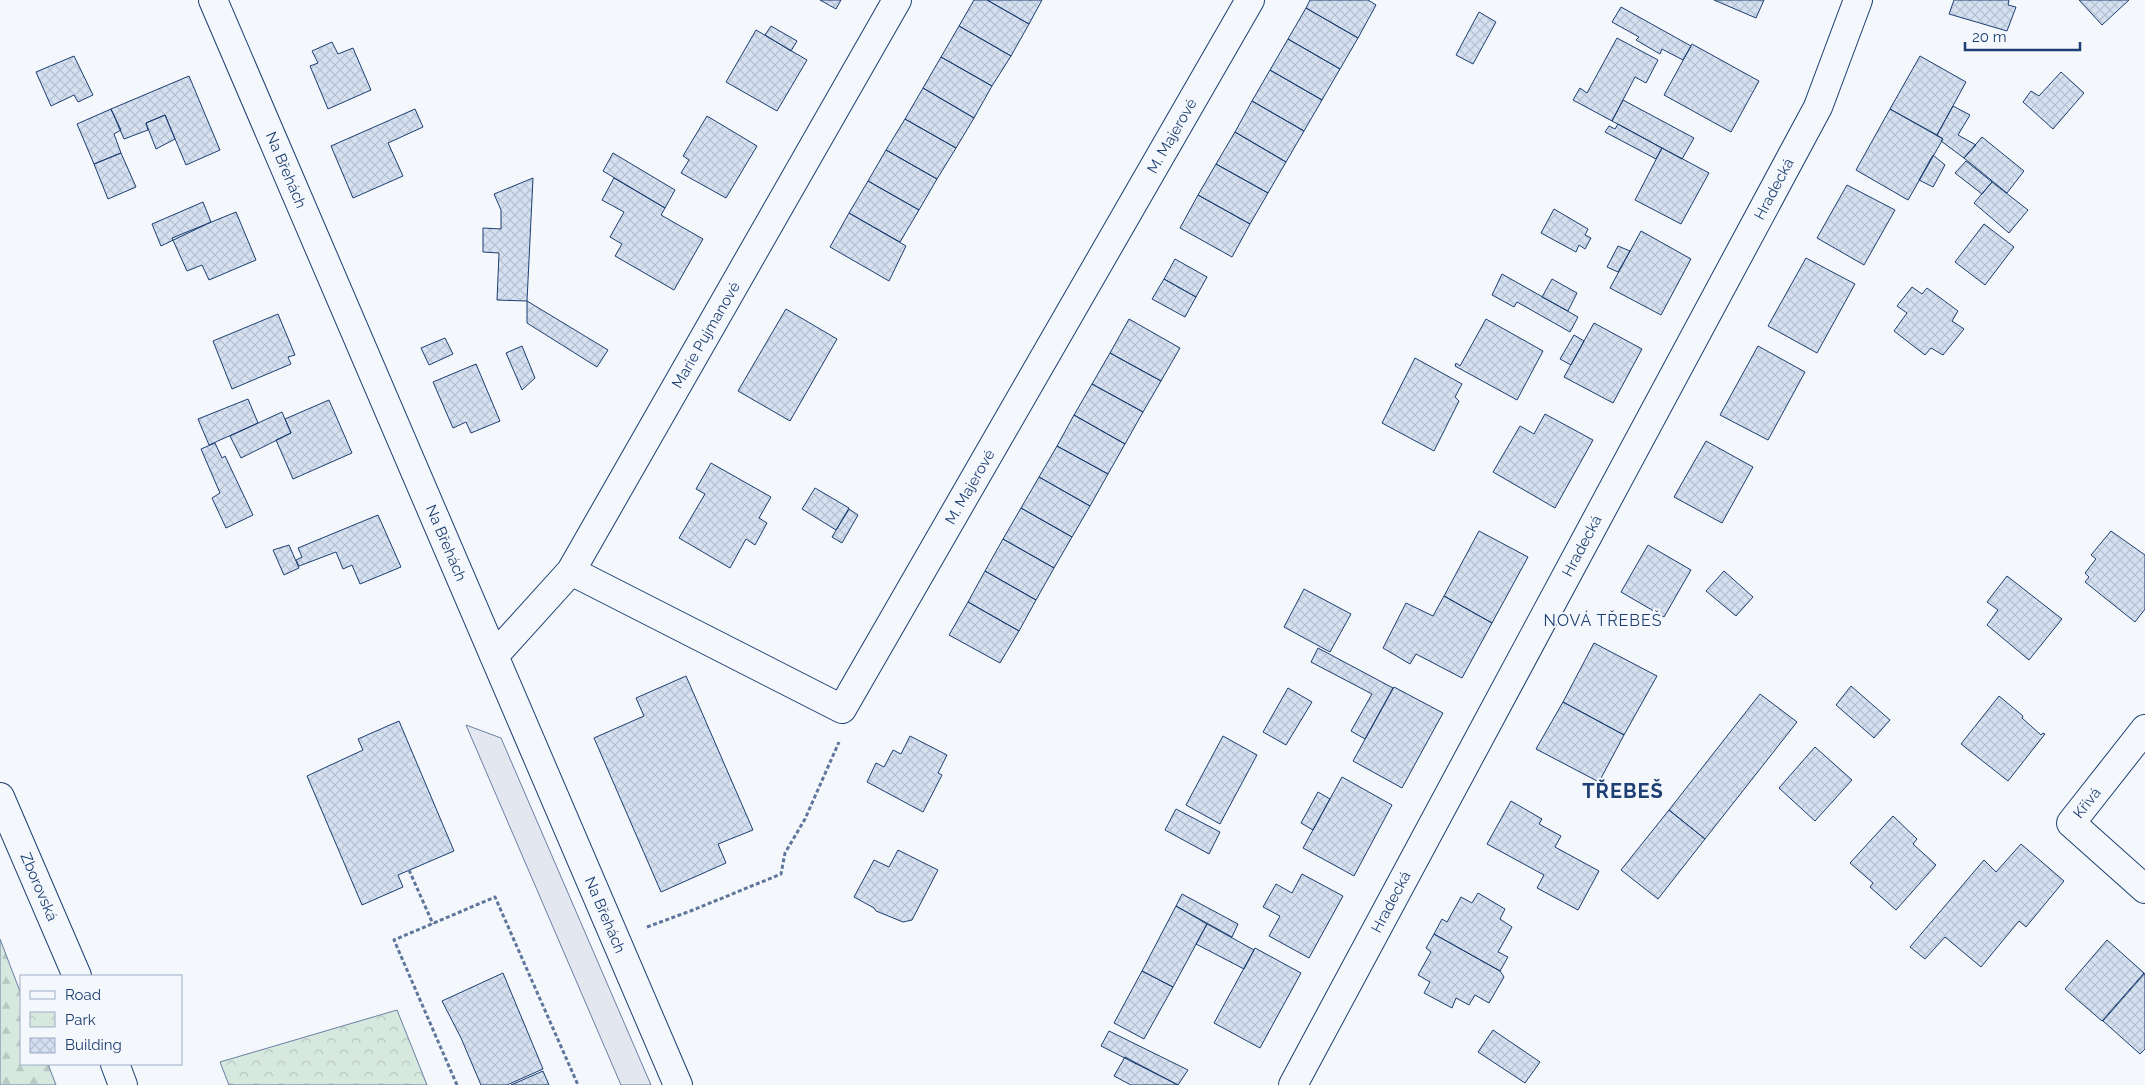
<svg xmlns="http://www.w3.org/2000/svg" width="2145" height="1085" viewBox="0 0 2145 1085" font-family="Raleway,sans-serif">
  <defs>
    <pattern id="forest-firs" width="22" height="20" patternUnits="userSpaceOnUse" patternTransform="scale(1.25)"><rect width="22" height="20" fill="#d7e8df"/><path d="M5 1l3.5 6h-7zM16 11l3.5 6h-7z" fill="#b8c8c3"/></pattern>
    <pattern id="park-crowns" width="20" height="18" patternUnits="userSpaceOnUse" patternTransform="scale(1.25)"><rect width="20" height="18" fill="#d7e8df"/><path d="M2 6a3 3 0 1 1 6 0M12 15a3 3 0 1 1 6 0" fill="none" stroke="#b8c8c3"/></pattern>
    <pattern id="building-cross-hatch" width="8" height="8" patternUnits="userSpaceOnUse" patternTransform="scale(1.25)"><rect width="8" height="8" fill="#d5e0f0"/><path d="M0 0l8 8M0 8l8-8" fill="none" stroke="#b6c1d1"/></pattern>
  </defs>
  <rect width="100%" height="100%" fill="#f4f7fb"/>
  <path fill="url(#forest-firs)" stroke="#687fa3" d="M0 939 21 994V1064H48L56 1085H0Z"/>
  <path fill="url(#park-crowns)" stroke="#687fa3" d="M397 1010 427 1085H229L220 1062Z"/>
  <path fill="#e3e8f0" stroke="#687fa3" d="M466 725 501 738 651 1085H621Z"/>
  <path fill="url(#building-cross-hatch)" stroke="#1d3f73" d="M820 0H841L836 9Z
    M974 0H987L1029 24 1011 56 959 26Z
    M987 0H1042L1029 24Z
    M1310 0H1368L1376 5 1358 38 1306 8Z
    M1714 0H1764L1756 18Z
    M1954 0H2009L2008 5 2016 7 2007 31 1949 14Z
    M2079 0H2129L2102 25Z
    M1621 7 1691 46 1683 60 1662 49 1660 54 1636 40 1639 37 1612 22Z
    M1306 8 1358 38 1340 69 1288 39Z
    M1479 12 1496 22 1473 64 1456 55Z
    M771 26 797 41 791 51 765 35Z
    M959 26 1011 56 992 86 941 57Z
    M756 30 807 60 777 111 726 82Z
    M1617 38 1658 60 1646 83 1635 77 1612 121 1573 100 1580 88 1587 93Z
    M1288 39 1340 69 1322 100 1270 70Z
    M332 42 338 54 353 48 371 90 328 109 310 66 318 63 312 51Z
    M1692 44 1759 81 1731 132 1664 95Z
    M74 56 93 95 78 102 74 95 51 106 36 72Z
    M1920 56 1966 82 1937 135 1890 109Z
    M941 57 992 86 974 118 923 88Z
    M1270 70 1322 100 1304 131 1252 101Z
    M2061 72 2084 93 2053 129 2023 102 2031 91 2039 96Z
    M189 76 220 150 186 165 165 115 146 123 148 130 124 139 111 109Z
    M923 88 974 118 956 148 905 119Z
    M1623 100 1694 138 1682 159 1612 121Z
    M1252 101 1304 131 1286 162 1235 132Z
    M1953 106 1970 115 1958 135 1976 145 1964 158 1941 141 1943 139 1937 135Z
    M111 109 121 130 114 134 121 153 94 164 77 124Z
    M415 109 423 127 388 143 403 176 353 198 331 146Z
    M1890 109 1943 139 1908 200 1856 170Z
    M165 115 175 139 156 149 146 123Z
    M707 116 757 146 726 198 681 173 689 160 683 156Z
    M905 119 956 148 937 179 886 150Z
    M1618 124 1662 148 1656 159 1605 132 1609 126 1615 129Z
    M1235 132 1286 162 1268 193 1216 164Z
    M1982 137 2024 171 2007 193 1964 158Z
    M1662 148 1709 173 1681 224 1635 200Z
    M886 150 937 179 919 210 868 181Z
    M121 153 136 187 108 199 94 164Z
    M613 153 675 190 665 208 603 171Z
    M1933 155 1945 165 1933 187 1919 180Z
    M1966 161 1992 182 1982 194 1955 173Z
    M1216 164 1268 193 1250 224 1198 195Z
    M533 178 527 301 497 300 499 253 483 252V228L501 229V210L494 194Z
    M614 178 665 208 661 215 703 239 674 290 615 256 622 244 610 237 624 212 602 200Z
    M868 181 919 210 900 242 849 213Z
    M1992 182 2028 210 2009 233 1974 203Z
    M1847 185 1895 210 1864 265 1817 238Z
    M1198 195 1250 224 1232 257 1180 228Z
    M203 202 211 222 161 246 152 224Z
    M1554 209 1588 229 1585 235 1591 238 1585 249 1579 245 1576 252 1541 233Z
    M236 212 256 260 209 280 202 265 187 271 172 238Z
    M849 213 906 246 889 281 830 247Z
    M1984 224 2014 247 1985 285 1955 262Z
    M1641 231 1691 259 1661 315 1610 288Z
    M1618 246 1630 251 1618 272 1607 267Z
    M1806 258 1855 284 1817 353 1768 326Z
    M1175 259 1207 277 1196 297 1164 279Z
    M1502 274 1578 317 1570 332 1517 302 1514 307 1492 295Z
    M1164 279 1196 297 1185 317 1152 299Z
    M1552 279 1577 293 1568 311 1542 297Z
    M1912 287 1922 294 1927 288 1958 311 1952 321 1964 329 1943 355 1931 348 1925 355 1894 331 1907 313 1897 306Z
    M527 301 608 350 597 367 527 323Z
    M786 309 837 339 790 421 738 391Z
    M278 314 295 355 288 357 291 364 232 389 213 341Z
    M1129 319 1180 348 1161 381 1110 353Z
    M1486 319 1543 351 1517 400 1455 366 1456 363 1460 366Z
    M1594 323 1642 349 1613 403 1564 377Z
    M1574 335 1584 341 1571 365 1560 359Z
    M445 338 453 354 429 365 421 348Z
    M522 346 535 378 522 390 506 353Z
    M1758 346 1805 372 1768 440 1720 415Z
    M1110 353 1161 381 1143 412 1092 384Z
    M1415 358 1462 384 1455 397 1459 401 1434 451 1382 423Z
    M476 364 500 421 471 433 466 422 453 428 433 382Z
    M1092 384 1143 412 1125 444 1074 415Z
    M248 399 258 423 209 445 198 419Z
    M329 400 352 453 293 479 276 440 291 433 285 419Z
    M282 412 291 433 241 458 230 436Z
    M1545 414 1593 440 1555 508 1493 472 1520 426 1534 434Z
    M1074 415 1125 444 1108 474 1057 446Z
    M1706 441 1753 467 1722 523 1674 497Z
    M215 443 222 458 225 456 253 515 226 528 212 498 220 493 201 449Z
    M1057 446 1108 474 1090 506 1039 477Z
    M711 463 771 497 759 518 767 523 755 545 746 539 730 568 679 538 705 494 696 489Z
    M1039 477 1090 506 1072 537 1021 508Z
    M815 488 849 508 836 530 802 509Z
    M1021 508 1072 537 1054 568 1003 539Z
    M849 509 858 515 842 543 832 537Z
    M378 515 401 567 360 584 352 565 343 569 336 552 299 566 296 560 302 557 298 548Z
    M1479 531 1528 557 1492 623 1444 596Z
    M2111 531 2145 555V609L2135 622 2085 582 2089 577 2085 573 2096 559 2091 555Z
    M1003 539 1054 568 1036 600 985 571Z
    M289 545 299 568 284 575 273 550Z
    M1648 545 1691 570 1664 617 1621 592Z
    M985 571 1036 600 1019 631 968 602Z
    M1724 571 1753 597 1736 616 1706 591Z
    M2007 576 2062 619 2029 660 1987 625 1998 610 1987 602Z
    M1304 589 1351 614 1330 652 1284 627Z
    M1444 596 1492 623 1462 678 1416 654 1410 664 1383 648 1406 603 1433 616Z
    M968 602 1019 631 1000 663 949 635Z
    M1594 643 1657 676 1624 735 1563 702Z
    M1318 648 1393 688 1365 739 1351 731 1372 694 1311 662Z
    M686 676 753 830 718 844 726 863 661 892 594 738 644 716 636 698Z
    M1851 686 1890 720 1874 738 1836 705Z
    M1394 687 1443 713 1402 788 1353 761Z
    M1288 688 1312 702 1286 745 1263 732Z
    M1760 694 1797 722 1705 839 1669 810Z
    M1999 696 2023 716 2022 718 2041 735 2043 733 2045 734 2008 781 1961 744Z
    M1563 702 1624 735 1599 782 1536 749Z
    M399 721 454 851 398 875 403 887 362 905 307 776 363 750 358 739Z
    M910 736 947 755 938 773 942 775 923 812 867 782 876 763 884 767 893 750 901 754Z
    M1223 736 1257 755 1220 824 1186 805Z
    M1815 747 1852 780 1815 821 1779 788Z
    M1342 777 1392 805 1354 876 1303 848Z
    M1318 792 1330 799 1313 830 1301 823Z
    M1511 801 1542 819 1539 824 1561 836 1555 847 1599 871 1578 910 1537 888 1544 875 1487 844Z
    M1176 809 1220 832 1209 854 1165 830Z
    M1669 810 1705 839 1658 899 1621 870Z
    M1893 816 1917 839 1913 844 1936 865 1896 910 1870 887 1873 883 1850 863Z
    M2021 844 2064 881 2026 927 2019 921 1981 967 1945 937 1925 959 1910 947 1984 860 1996 872Z
    M898 850 938 870 912 920 903 922 876 911 874 908 854 897 874 860 889 867Z
    M1302 874 1343 896 1309 958 1269 936 1280 916 1263 907 1276 884 1292 893Z
    M1478 893 1505 909 1500 919 1512 927 1498 952 1508 957 1500 971 1434 934 1442 919 1447 922 1461 897 1472 903Z
    M1182 894 1238 924 1232 937 1176 906Z
    M1176 906 1207 924 1173 987 1142 971Z
    M1207 924 1254 950 1244 969 1196 944Z
    M1434 934 1500 971 1504 977 1489 1003 1475 995 1469 1005 1456 998 1452 1008 1424 993 1430 982 1418 975 1431 952 1426 948Z
    M2107 940 2144 973 2102 1021 2065 989Z
    M1255 948 1301 973 1260 1048 1214 1023Z
    M1142 971 1173 987 1144 1039 1114 1023Z
    M503 973 543 1069 507 1085H481L461 1038 442 1001Z
    M2145 973V1049L2140 1054 2103 1021Z
    M1493 1030 1540 1062 1525 1083 1478 1052Z
    M1109 1031 1188 1070 1178 1085 1101 1046Z
    M1125 1057 1178 1085H1131L1114 1076Z
    M543 1071 549 1085H511Z"/>
  <g fill="none" stroke-linecap="round" stroke-linejoin="round">
    <g stroke="#1d3f73" stroke-width="30">
      <path id="minor" d="M213 0 678 1085
        M571 571 842 709 1250 0
        M494 656 571 571 897 0
        M2145 729 2071 823 2145 889
        M0 797 77 976
        M115 1064 123 1085
        M1293 1085 1818 107 1858 0"/>
    </g>
    <path stroke="#5e769c" stroke-width="3" stroke-dasharray="4 2.5" stroke-linecap="butt" d="M409 870 433 924
      M647 927 693 910 781 874 785 853 805 819 839 742
      M457 1085 394 940 495 897 578 1085"/>
    <use href="#minor" stroke="#f4f7fb" stroke-width="28"/>
  </g>
  <g text-anchor="middle" dominant-baseline="central" stroke-width="4" stroke-linejoin="round" paint-order="stroke">
    <g font-size="15" fill="#1d3f73" stroke="#f4f7fb">
      <text transform="translate(1172 136) rotate(-60)">M. Majerové</text>
      <text transform="translate(286 170) rotate(67)">Na Břehách</text>
      <text transform="translate(1774 189) rotate(-62)">Hradecká</text>
      <text transform="translate(706 335) rotate(-60)">Marie Pujmanové</text>
      <text transform="translate(970 487) rotate(-60)">M. Majerové</text>
      <text transform="translate(446 543) rotate(67)">Na Břehách</text>
      <text transform="translate(1582 546) rotate(-62)">Hradecká</text>
      <text transform="translate(2087 803) rotate(-52)">Křivá</text>
      <text transform="translate(39 887) rotate(67)">Zborovská</text>
      <text transform="translate(1391 902) rotate(-62)">Hradecká</text>
      <text transform="translate(605 915) rotate(67)">Na Břehách</text>
    </g>
    <g font-size="16" letter-spacing="1" fill="#1d3f73" stroke="#f4f7fb">
      <text x="1603" y="620">NOVÁ TŘEBEŠ</text>
    </g>
    <g font-size="20" font-weight="bold" letter-spacing="1" fill="#1d3f73" stroke="#f4f7fb">
      <text x="1623" y="791">TŘEBEŠ</text>
    </g>
  </g>
  <rect x="20" y="975" width="162" height="90" fill="#f4f7fb" stroke="#9eadc5"/>
  <rect x="30" y="991" width="25" height="8" fill="#f4f7fb" stroke="#9eadc5"/>
  <text x="65" y="1000" font-size="15" fill="#1d3f73">Road</text>
  <rect x="30" y="1012" width="25" height="15" fill="url(#park-crowns)" stroke="#9eadc5"/>
  <text x="65" y="1025" font-size="15" fill="#1d3f73">Park</text>
  <rect x="30" y="1038" width="25" height="15" fill="url(#building-cross-hatch)" stroke="#9eadc5"/>
  <text x="65" y="1050" font-size="15" fill="#1d3f73">Building</text>
  <path d="M1965 42v8h115v-8" fill="none" stroke="#1d3f73" stroke-width="2.5"/>
  <text x="1972" y="42" font-size="15" fill="#1d3f73" stroke="#f4f7fb" stroke-width="4" paint-order="stroke">20 m</text>
</svg>
